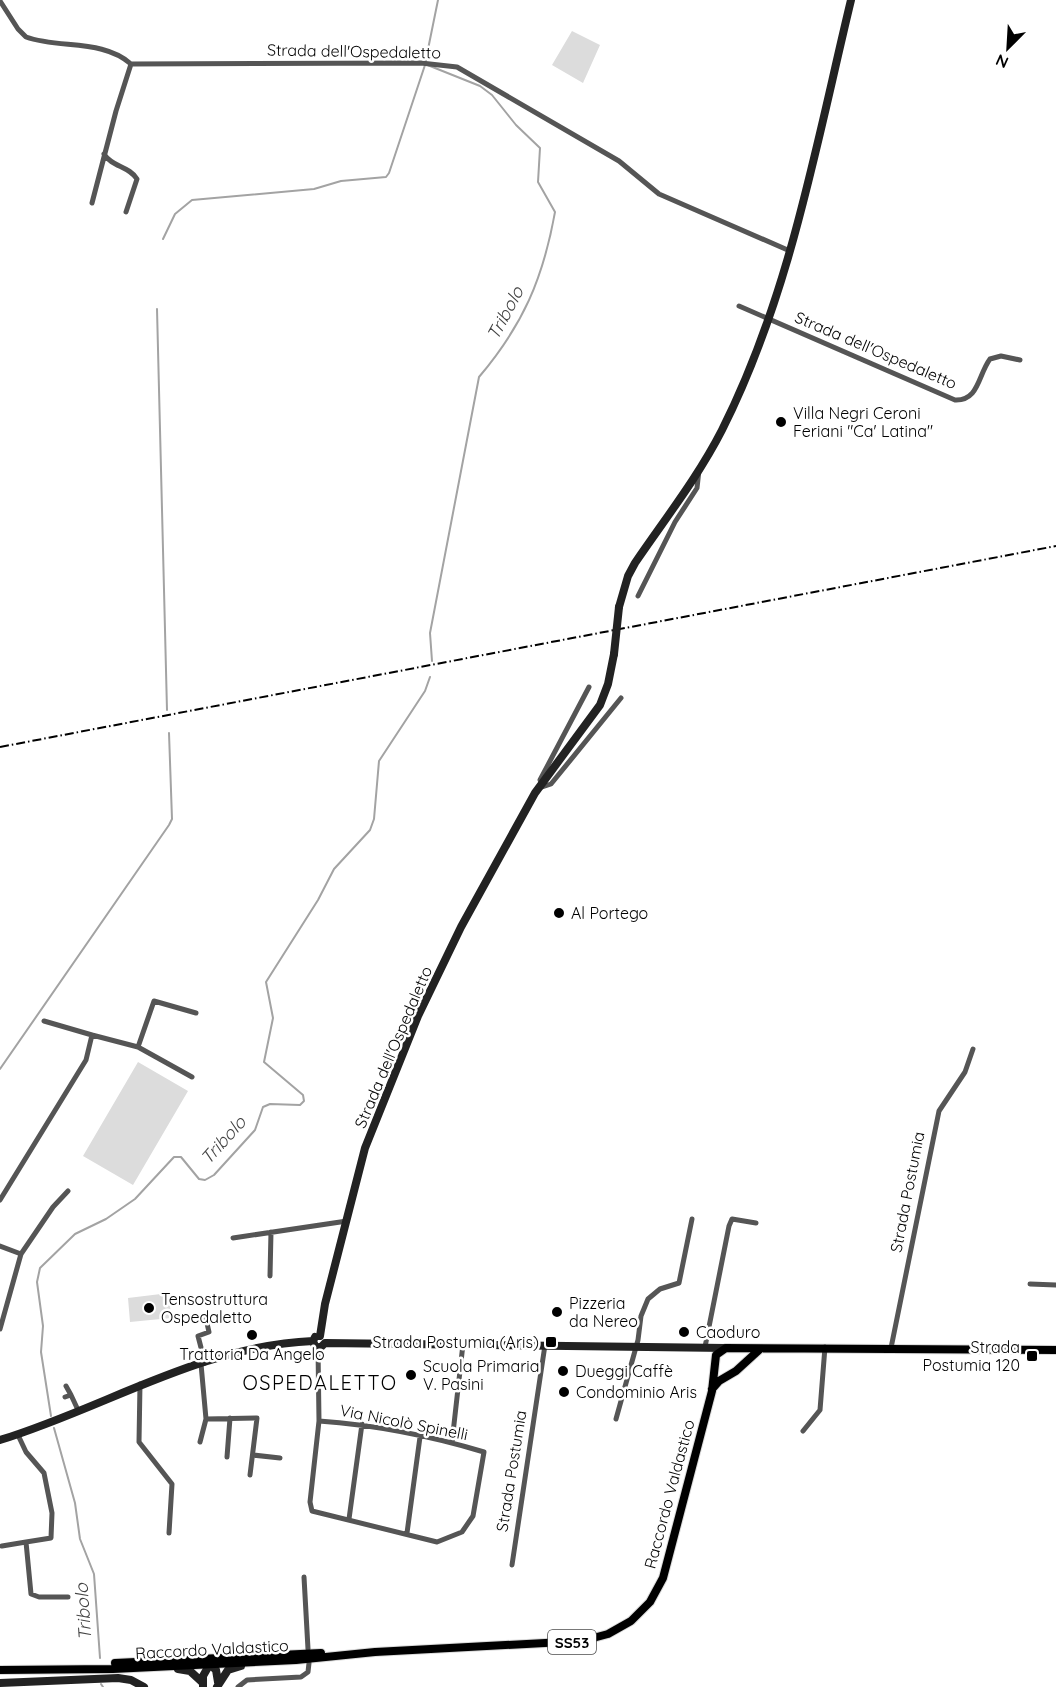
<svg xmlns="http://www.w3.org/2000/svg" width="1056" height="1687" viewBox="0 0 1056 1687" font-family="Quicksand,sans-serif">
  <rect width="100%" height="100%" fill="#fff"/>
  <path fill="#dcdcdc" d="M572 31 600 45 583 83 552 65Z
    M138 1062 188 1091 133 1185 83 1156Z
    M169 1293 171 1318 130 1322 128 1298Z"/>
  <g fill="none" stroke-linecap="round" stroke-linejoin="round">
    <path stroke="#a3a3a3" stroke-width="2" d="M163 239 175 214 192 200 314 189 341 181 386 177 389 173 425 65
      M157 309 167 710
      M432 661 430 633 479 377C523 325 543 279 555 212L538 182 540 148 516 125 492 95 480 86 425 64 438 0
      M0 1069 169 825 172 819 169 733
      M51 1416 41 1352 43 1326 37 1282 40 1268 75 1234 106 1219 135 1199 174 1157H181L199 1179 205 1180 214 1175 255 1130 263 1107 270 1104 300 1105 304 1101 303 1095 264 1062 273 1018 266 982 318 900 334 869 370 830 374 819 379 761 425 691 430 677
      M54 1428 75 1503 80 1539 94 1574 100 1658
      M101 1684 103 1687"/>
    <g stroke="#dbdbdb" stroke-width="10">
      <path id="primary" d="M712 1389 719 1381 736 1371 759 1350
        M115 1663 321 1653
        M0 1670 113 1669 296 1660 375 1652 582 1641 608 1634 631 1621 650 1602 663 1578 712 1391 716 1355 726 1348 1056 1350"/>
    </g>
    <path stroke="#555" stroke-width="5" d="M0 1 18 29 26 37C60 49 103 39 131 64L421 63 457 67 619 161 659 194 790 251
      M104 154C112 167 129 166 137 179L126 212
      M92 203 116 111 131 64
      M739 306 955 400C979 401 978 375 990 359L1001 356 1020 360
      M638 596 675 522 697 488 699 470
      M542 784 540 780 589 687
      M539 788 551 784 621 698
      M44 1021 92 1035
      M138 1047 154 1001 196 1013
      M0 1200 86 1060 92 1035 138 1047 192 1077
      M233 1238 347 1221
      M0 1246 21 1254
      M270 1276 271 1232
      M1030 1284 1056 1285
      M0 1329 21 1254 53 1207 68 1191
      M705 1347 729 1226 732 1219 756 1223
      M318 1348 319 1421 310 1502 312 1511 437 1542 462 1532 473 1516 484 1452C431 1436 375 1425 319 1421
      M891 1348 939 1111 965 1072 973 1049
      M205 1363 198 1336 209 1332 206 1319
      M201 1364 206 1419 257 1418 250 1475
      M140 1384 139 1442 172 1484 169 1533
      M66 1386 71 1395
      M65 1397 71 1395 78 1410
      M616 1419 638 1340 641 1316 648 1299 660 1289 679 1283 692 1219
      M803 1431 820 1410 825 1347
      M18 1435 26 1452 44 1473 52 1513 51 1538 26 1542 31 1594 39 1597H68
      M200 1442 206 1419
      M452 1442 463 1344
      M253 1455 280 1458
      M227 1457 230 1418
      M349 1519 362 1424
      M407 1533 420 1437
      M2 1546 26 1542
      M512 1565 545 1345
      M304 1577 308 1649
      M238 1687 247 1680 301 1677 308 1672 309 1663"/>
    <path stroke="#222" stroke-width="8" d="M619 607 628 576 635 563C665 519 698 477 722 430 790 295 816 145 851 0
      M320 1336 325 1304 365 1148 418 1016 461 927 535 793 600 705 608 684 614 654
      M313 1341 315 1346 320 1348 325 1343 726 1348
      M0 1440C105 1408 199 1346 313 1341L315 1337
      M208 1663 216 1670 218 1682
      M178 1669 190 1671 202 1682
      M0 1683 118 1678 131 1680 144 1687
      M203 1687V1676L211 1662
      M217 1687 228 1670 241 1666"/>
    <use href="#primary" stroke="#000" stroke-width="8"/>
    <path stroke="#000" stroke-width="2" stroke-dasharray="9 3 1.5 3" stroke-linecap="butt" d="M0 747 1056 546"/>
    <path stroke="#222" stroke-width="8" d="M614 654 619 607"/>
  </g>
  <g fill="#000" stroke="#fff" stroke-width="2">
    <circle cx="781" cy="422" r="6"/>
    <circle cx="559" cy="913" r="6"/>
    <circle cx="149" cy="1308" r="6"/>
    <circle cx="557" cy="1312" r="6"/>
    <circle cx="684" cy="1332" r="6"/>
    <circle cx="252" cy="1335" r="6"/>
    <rect x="545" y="1336" width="12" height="12" rx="3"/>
    <rect x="1026" y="1350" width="12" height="12" rx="3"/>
    <circle cx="563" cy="1371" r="6"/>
    <circle cx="411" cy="1375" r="6"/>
    <circle cx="564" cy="1392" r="6"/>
  </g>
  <g text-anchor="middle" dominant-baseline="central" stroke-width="5" stroke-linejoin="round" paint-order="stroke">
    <rect fill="#fff" stroke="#4c4c4c" stroke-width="1.5" x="548" y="1630" width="48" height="24" rx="4.5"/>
    <g font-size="15" font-weight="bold" fill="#000">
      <text x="572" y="1642">SS53</text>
    </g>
    <g font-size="16" fill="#000" stroke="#fff">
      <text transform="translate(354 51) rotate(1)">Strada dell'Ospedaletto</text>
      <text transform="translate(876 350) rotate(23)">Strada dell'Ospedaletto</text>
      <text transform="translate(393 1047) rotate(-67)">Strada dell'Ospedaletto</text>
      <text transform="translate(907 1192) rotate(-79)">Strada Postumia</text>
      <text transform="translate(404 1422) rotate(11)">Via Nicolò Spinelli</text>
      <text transform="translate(511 1471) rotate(-81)">Strada Postumia</text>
      <text transform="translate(669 1494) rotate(-75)">Raccordo Valdastico</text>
      <text transform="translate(212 1649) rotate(-3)">Raccordo Valdastico</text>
    </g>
    <g font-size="16" fill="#000" stroke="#fff" text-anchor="start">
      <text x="793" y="413">Villa Negri Ceroni<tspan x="793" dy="18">Feriani "Ca' Latina"</tspan></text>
      <text x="571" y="913">Al Portego</text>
      <text x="161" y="1299">Tensostruttura<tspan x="161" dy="18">Ospedaletto</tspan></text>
      <text x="569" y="1303">Pizzeria<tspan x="569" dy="18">da Nereo</tspan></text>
      <text x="696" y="1332">Caoduro</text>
      <text x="539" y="1342" text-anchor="end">Strada Postumia (Aris)</text>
      <text x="1020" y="1347" text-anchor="end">Strada<tspan x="1020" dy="18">Postumia 120</tspan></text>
      <text x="252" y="1354" text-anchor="middle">Trattoria Da Angelo</text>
      <text x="423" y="1366">Scuola Primaria<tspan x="423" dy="18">V. Pasini</tspan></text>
      <text x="575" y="1371">Dueggi Caffè</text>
      <text x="576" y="1392">Condominio Aris</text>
    </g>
    <g font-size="18" font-style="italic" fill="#444" stroke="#fff">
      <text transform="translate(505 313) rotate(-62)">Tribolo</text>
      <text transform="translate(223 1140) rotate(-48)">Tribolo</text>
      <text transform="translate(83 1612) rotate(-94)">Tribolo</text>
    </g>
    <g font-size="20" letter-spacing="1.5" fill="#000" stroke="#fff">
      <text x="320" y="1382">OSPEDALETTO</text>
    </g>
  </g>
  <g transform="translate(1008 48) rotate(204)" stroke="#ffffff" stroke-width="4.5" paint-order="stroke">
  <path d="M0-4.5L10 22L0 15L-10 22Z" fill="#000000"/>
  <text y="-9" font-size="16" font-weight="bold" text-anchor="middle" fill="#000000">N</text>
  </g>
</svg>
